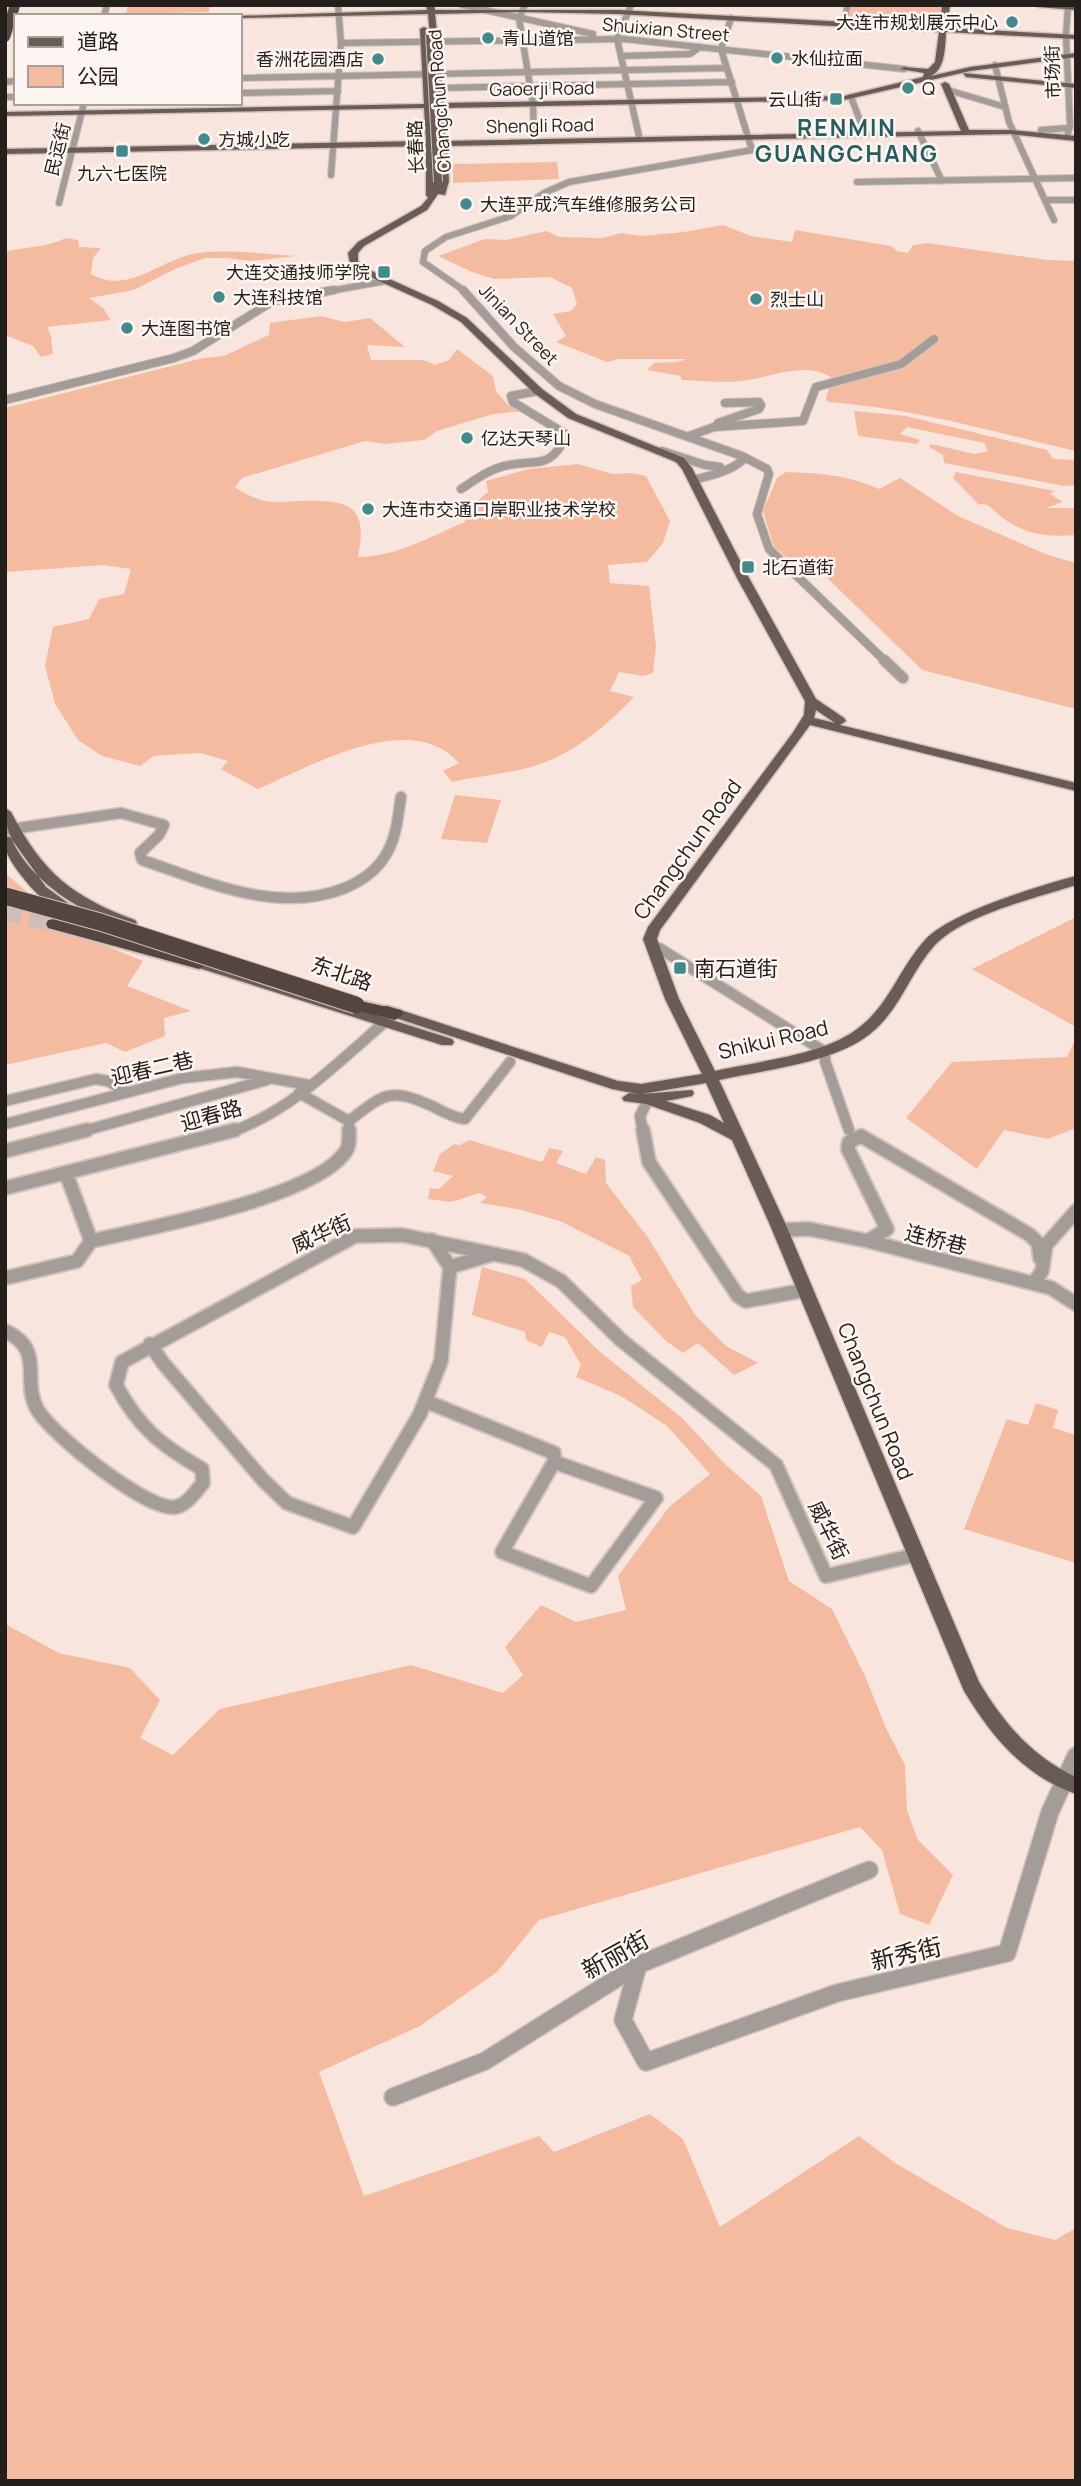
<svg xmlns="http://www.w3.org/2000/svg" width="1081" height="2486" viewBox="0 0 1081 2486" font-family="Manrope,'Noto Sans SC',sans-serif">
  <rect width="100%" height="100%" fill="#f8e6de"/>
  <path fill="#f5bba1" d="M128 5H210L209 12 126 14Z
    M852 5H943L940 30 847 24Z
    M557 162 559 179 453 183V164Z
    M723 225 751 236 792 242 795 230 891 246 897 251 908 253 913 245 927 243 1048 260 1076 261V451C995 432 912 408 828 402L826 398 832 378C805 360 770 378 742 381 723 383 702 381 682 380L680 376 647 370 654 363 677 362 687 359H619L607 362 556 342 566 336 553 314 571 311 577 304 572 288 550 277 494 279 472 272 438 256 485 239 506 240 547 231 559 237 603 238 621 233 641 236 684 232Z
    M66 238 78 240 79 247 101 248 93 258 91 274C129 296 161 258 198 253 230 249 264 254 296 256L252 261 226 258H205L175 269 134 290 89 298 103 308 111 320 47 327 51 336 53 354 41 357 33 346 5 335V252C27 246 46 248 66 238Z
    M321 316 345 322 370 318 405 347 367 345 371 360H423L435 365 449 360 457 349 493 376 496 391 508 405H515L523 411 493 414 437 431 424 440 385 444 365 441 242 478 235 487C245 494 253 498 265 501 286 505 343 492 356 514 364 527 360 544 358 557 396 557 431 536 465 522L468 509 488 492 486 481 529 469 578 464 613 474 631 473 646 476 670 521 663 543 647 562 608 565 610 583 649 586 656 646 653 673 643 676 619 672 610 691 634 697C607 725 575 753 537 765 510 774 479 776 452 782L443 771 459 763C410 708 312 766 258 789L221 769 228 761 200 753 154 756 140 766 102 756 78 740 55 704 45 666 53 627 89 619 99 599 124 594 131 569 103 565 5 572V408L203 358 224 356 269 335 270 323Z
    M854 411 906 416 1047 450 1053 459 1076 460V485L1064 486 944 463 943 455 929 447 931 444 975 454 988 451 984 443 907 427 900 434 920 440 917 444 858 436Z
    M786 472C819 473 848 475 879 489L900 478 958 516 1048 555 1076 563V709L922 670 820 571 806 574 774 547 763 511 777 478Z
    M956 472 1055 491 1050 494 1063 502 1046 508H1076V535C1038 538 1015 532 988 505L978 504 953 478Z
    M455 795 501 800 487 843 441 839Z
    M5 873 75 933 143 961 127 986 191 1011 164 1018 165 1036 125 1052 106 1043 5 1065Z
    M1076 917V1027L972 969Z
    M1076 1037V1128L1048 1139 1004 1130 977 1169 906 1118 952 1062 1067 1057Z
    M469 1140 542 1162 549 1148 563 1151 556 1163 586 1174 596 1157 605 1160 606 1183 647 1236 696 1316 726 1346 758 1363 734 1375 698 1343 683 1353 666 1341 633 1307 631 1286 642 1280 629 1256 560 1221 517 1209 480 1203 487 1197 480 1193 451 1202 428 1199 430 1188 439 1189 453 1176 433 1171 440 1154 454 1144 460 1145Z
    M482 1267 525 1279 598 1350 682 1418 725 1464 761 1496 789 1581 832 1609 865 1676 886 1728 905 1765 907 1811 918 1840 953 1875 929 1925 900 1914 882 1850 860 1827 539 1920 497 1972 420 2026 319 2072 364 2196 539 2136 554 2152 650 2114 683 2139 720 2227 859 2136 895 2163 1007 2228 1055 2240 1076 2228V2481H5V1624L59 1653 130 1668 160 1700 140 1738 173 1755 220 1709 411 1665 503 1693 523 1675 505 1647 541 1605 576 1622 626 1610 618 1576 669 1507 710 1474 667 1426 621 1396 576 1377 581 1365 565 1337 549 1332 542 1347 526 1340 525 1332 472 1315Z
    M1036 1403 1058 1410 1053 1428 1076 1435V1563L964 1529 1007 1419 1028 1425Z"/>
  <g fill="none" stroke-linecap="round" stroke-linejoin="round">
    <path stroke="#cebeb7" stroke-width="17" stroke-dasharray="17 8" stroke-linecap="butt" d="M5 912 54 924"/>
    <g stroke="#d2c2bb" stroke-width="8">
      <path id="minor-far4" d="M462 5 593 34
        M525 5 519 18 533 104 534 138
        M631 5 617 39 639 136
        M104 16 107 5
        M843 25 848 5
        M341 43 624 39 904 69
        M621 56 690 54 700 47
        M995 65 1009 122 1054 220
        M240 78 727 68
        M5 82 16 81
        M439 88 732 82
        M948 90 1005 107
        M240 93 338 91
        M5 97H16
        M851 97 864 131
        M1041 130 1069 128
        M918 131 942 181
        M1067 137 1070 126 1066 35 1068 5
        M331 175 341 43 338 5
        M857 182 1076 178
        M1045 200H1076
        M59 203 84 103
        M324 292 386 281
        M466 292 423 262 425 251 446 237 511 216 544 193 569 182 752 150 721 49 731 18"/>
    </g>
    <g stroke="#d2c2bb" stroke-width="10">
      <path id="minor-far3" d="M463 290 514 347 559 386 595 404 742 456 767 469 769 474 757 514 769 549 886 662
        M5 400 174 358 193 351 273 301 334 290
        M718 423 759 409 761 405 759 402 725 403
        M689 436 714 427 803 421 816 387 901 364 934 339
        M662 451 705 465 720 467
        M693 480C710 476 731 471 744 459L742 456
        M461 489C475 480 488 470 504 466 537 458 549 472 567 435L513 402 511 396 538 391"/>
    </g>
    <g stroke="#d2c2bb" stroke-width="13">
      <path id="minor-far2" d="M884 660 903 678
        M5 830 121 813 164 825 159 835 140 853 142 860C207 882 278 915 345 888 364 880 380 868 389 849 397 833 398 815 401 797
        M659 948 825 1052V1061L849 1130
        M299 1093 349 1121
        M5 1101 96 1079 108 1081 127 1092
        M5 1124 183 1078 237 1072 309 1085
        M80 1132 267 1080
        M231 1132C295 1109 342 1058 393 1015
        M349 1132V1121C385 1093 390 1087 434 1107 444 1112 454 1118 465 1119L510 1062
        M643 1132 640 1116 647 1102"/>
    </g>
    <g stroke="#d2c2bb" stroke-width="17">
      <path id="minor-far1" d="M643 1130 649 1162 738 1296 746 1301 806 1290
        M5 1151 87 1130
        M5 1188 235 1130
        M780 1230 809 1229 868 1241 1051 1288 1076 1304
        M91 1241C147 1228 316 1198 346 1151 350 1145 349 1137 349 1130
        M868 1241 887 1229 848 1149 849 1142 861 1136 1030 1235 1038 1243 1040 1258
        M450 1267 493 1254
        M5 1278 77 1261 91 1241 66 1173
        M1034 1283 1042 1271 1046 1245 1076 1211
        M5 1331C46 1350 21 1379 37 1409 51 1434 147 1511 175 1507 187 1505 195 1492 203 1483L202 1469C161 1445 139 1428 116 1385L122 1362 355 1236 402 1235 523 1260 561 1281 621 1340 776 1465 826 1576 915 1555
        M150 1344 163 1363 263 1480 287 1503 353 1527 420 1414 441 1361 450 1267 432 1240
        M425 1401 554 1453V1462
        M554 1462 656 1498 591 1586 502 1552Z"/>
    </g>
    <g stroke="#d2c2bb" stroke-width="20">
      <path id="minor" d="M638 1965 623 2020 646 2062 837 1993 1007 1953 1050 1812 1076 1756
        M393 2097 485 2061 638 1965 869 1870"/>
    </g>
    <g stroke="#d2c2bb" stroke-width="3">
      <path id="major" d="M426 5H434L435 10H618L940 27 942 5H950L947 28 1076 35V39L946 32C945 49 945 69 931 76L970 67 1076 53V57L970 71 844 100 444 108 446 141 961 131 941 84 945 82 949 84 969 130H1010L1076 136V141L1010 134 447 146 449 181 445 195 438 194 427 210 364 246 358 253V261L365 268 438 301 467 318 542 389 576 414 684 458 692 468 749 578 816 699 844 718 846 721 840 725 1076 783V791L810 725 660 930 657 939 679 999 715 1071C758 1061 817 1056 853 1032 889 1008 897 971 925 940 949 913 1038 886 1076 876V885C1036 898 962 915 934 946 907 977 899 1015 863 1039 825 1064 764 1070 719 1080L786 1225 979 1682C1003 1722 1032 1757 1076 1777V1794C1024 1776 992 1737 964 1691L770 1225 732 1140 700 1123 646 1104 624 1101 622 1098 629 1093 638 1094 612 1089 378 1012 376 1009 378 1006H388L618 1081 641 1084 702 1074 665 999 643 939 648 927 792 734 804 715 805 701 737 578 682 469 676 462 568 418 534 393 461 322 432 305 359 272 350 264 348 253 358 242 421 206 428 198 426 195V146L5 154V149L426 141 424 108 5 116V112L424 104 420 29 424 27 428 29 432 103H436L428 14 240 18 236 16 427 10ZM523 12 618 14 939 32 935 62 928 69 904 67 900 69 924 73 923 77 844 96 444 103 435 14ZM432 108H436L438 141H434ZM434 146H439L441 180H436ZM816 710 835 723 814 718ZM706 1083 724 1123 710 1115 666 1101 692 1096 694 1093 692 1090 642 1094Z
        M1035 5 1076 6V10L1038 7Z
        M963 73 1076 84V88L966 77Z
        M5 808 11 812C42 872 72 897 135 920L137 923 135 926C126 928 117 923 108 920 63 903 5 861 5 808Z
        M5 836 10 837 46 887 76 909 78 912 76 915C54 919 15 872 7 853 4 848 5 842 5 836Z
        M185 955 452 1039 454 1042 452 1045H442L180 962 178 959Z"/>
    </g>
    <g stroke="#d2c2bb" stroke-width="4">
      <path id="highway" d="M54 919 205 960 207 964 199 969 48 928 46 924 48 920Z
        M356 1000 401 1010 404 1014 395 1020 350 1009 347 1005Z"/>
    </g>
    <use href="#minor-far4" stroke="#a39c98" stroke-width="6"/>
    <use href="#minor-far3" stroke="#a39c98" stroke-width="8"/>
    <use href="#minor-far2" stroke="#a39c98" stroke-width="10"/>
    <use href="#minor-far1" stroke="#a39c98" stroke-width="13"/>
    <use href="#minor" stroke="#a39c98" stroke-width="17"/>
    <use href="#major" fill="#695c56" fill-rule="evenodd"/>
    <use href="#highway" fill="#54453f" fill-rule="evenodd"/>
    <g stroke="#d2c2bb" stroke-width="10" stroke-linecap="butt">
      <path id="major-bridge" d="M430 34 438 182"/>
    </g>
    <g stroke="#d2c2bb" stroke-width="12" stroke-linecap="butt">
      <path id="highway-bridge-far1" d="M5 37 15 5"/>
    </g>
    <g stroke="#d2c2bb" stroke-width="19" stroke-linecap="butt">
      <path id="highway-bridge" d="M5 896 100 922 356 1005"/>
    </g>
    <use href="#major-bridge" stroke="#695c56" stroke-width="8"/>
    <use href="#highway-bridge-far1" stroke="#54453f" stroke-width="10"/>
    <use href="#highway-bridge" stroke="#54453f" stroke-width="17"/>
  </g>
  <g fill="#438b8b" stroke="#fdf5f2" stroke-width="2.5">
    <circle cx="1012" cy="22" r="7"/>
    <circle cx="488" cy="38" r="7"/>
    <circle cx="777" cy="58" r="7"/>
    <circle cx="378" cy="59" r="7"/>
    <circle cx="908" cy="88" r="7"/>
    <rect x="829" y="92" width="14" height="14" rx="3.5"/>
    <circle cx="204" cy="139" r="7"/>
    <rect x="115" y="144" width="14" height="14" rx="3.5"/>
    <circle cx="466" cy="204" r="7"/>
    <rect x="377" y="265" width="14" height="14" rx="3.5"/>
    <circle cx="219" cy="297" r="7"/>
    <circle cx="756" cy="299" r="7"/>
    <circle cx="127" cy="328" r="7"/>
    <circle cx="467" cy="438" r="7"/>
    <circle cx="368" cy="509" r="7"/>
    <rect x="741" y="560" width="14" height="14" rx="3.5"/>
    <rect x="673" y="961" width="14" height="14" rx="3.5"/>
  </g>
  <g text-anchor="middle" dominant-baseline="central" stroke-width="5" stroke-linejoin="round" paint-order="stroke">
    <g font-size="18" fill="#251f1c" stroke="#fdf5f2" text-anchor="start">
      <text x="998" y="22" text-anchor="end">大连市规划展示中心</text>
      <text x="502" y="38">青山道馆</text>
      <text x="791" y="58">水仙拉面</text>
      <text x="364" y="59" text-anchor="end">香洲花园酒店</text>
      <text x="922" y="88">Q</text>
      <text x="822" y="99" text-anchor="end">云山街</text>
      <text x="218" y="139">方城小吃</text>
      <text x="122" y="173" text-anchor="middle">九六七医院</text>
      <text x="480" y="204">大连平成汽车维修服务公司</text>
      <text x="370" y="272" text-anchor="end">大连交通技师学院</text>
      <text x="233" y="297">大连科技馆</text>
      <text x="770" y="299">烈士山</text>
      <text x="141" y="328">大连图书馆</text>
      <text x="481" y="438">亿达天琴山</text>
      <text x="382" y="509">大连市交通口岸职业技术学校</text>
      <text x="762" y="567">北石道街</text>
    </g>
    <g font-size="18" fill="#251f1c" stroke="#fdf5f2">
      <text transform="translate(666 29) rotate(5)">Shuixian Street</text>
      <text transform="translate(1052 72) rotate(-92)">市场街</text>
      <text transform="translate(542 88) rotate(-1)">Gaoerji Road</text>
      <text transform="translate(439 101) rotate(-94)">Changchun Road</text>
      <text transform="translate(540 125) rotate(-1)">Shengli Road</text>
      <text transform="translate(415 147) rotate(-92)">长春路</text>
      <text transform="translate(57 149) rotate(-76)">民运街</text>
      <text transform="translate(519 324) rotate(46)">Jinian Street</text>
    </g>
    <g font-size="21" fill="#251f1c" stroke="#fdf5f2">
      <text transform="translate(687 849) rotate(-54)">Changchun Road</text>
      <text transform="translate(342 973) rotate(19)">东北路</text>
      <text transform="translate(773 1039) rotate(-13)">Shikui Road</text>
      <text transform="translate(152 1068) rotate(-13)">迎春二巷</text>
      <text transform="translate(211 1115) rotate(-16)">迎春路</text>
      <text transform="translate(321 1233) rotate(-24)">威华街</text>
      <text transform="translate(936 1239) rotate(14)">连桥巷</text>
      <text transform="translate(876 1401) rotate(68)">Changchun Road</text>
      <text transform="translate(829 1530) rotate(64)">威华街</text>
    </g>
    <g font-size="21" fill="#251f1c" stroke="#fdf5f2" text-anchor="start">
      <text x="694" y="968">南石道街</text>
    </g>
    <g font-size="23" font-weight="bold" letter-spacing="2" fill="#245e5e" stroke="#fdf5f2">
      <text x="847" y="127">RENMIN<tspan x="847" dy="26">GUANGCHANG</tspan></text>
    </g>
    <g font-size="24" fill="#251f1c" stroke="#fdf5f2">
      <text transform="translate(906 1953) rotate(-13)">新秀街</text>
      <text transform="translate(615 1954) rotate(-29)">新丽街</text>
    </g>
  </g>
  <rect width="1081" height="2486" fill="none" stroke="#251f1c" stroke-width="14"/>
  <rect x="14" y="14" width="228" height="91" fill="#fdf5f2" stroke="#a79f9c" stroke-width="2"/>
  <rect x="28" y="37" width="35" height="10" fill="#695c56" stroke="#a79f9c" stroke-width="2"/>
  <text x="77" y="49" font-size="21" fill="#251f1c">道路</text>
  <rect x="28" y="66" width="35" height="21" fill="#f5bba1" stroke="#a79f9c" stroke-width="2"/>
  <text x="77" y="84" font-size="21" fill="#251f1c">公园</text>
</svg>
